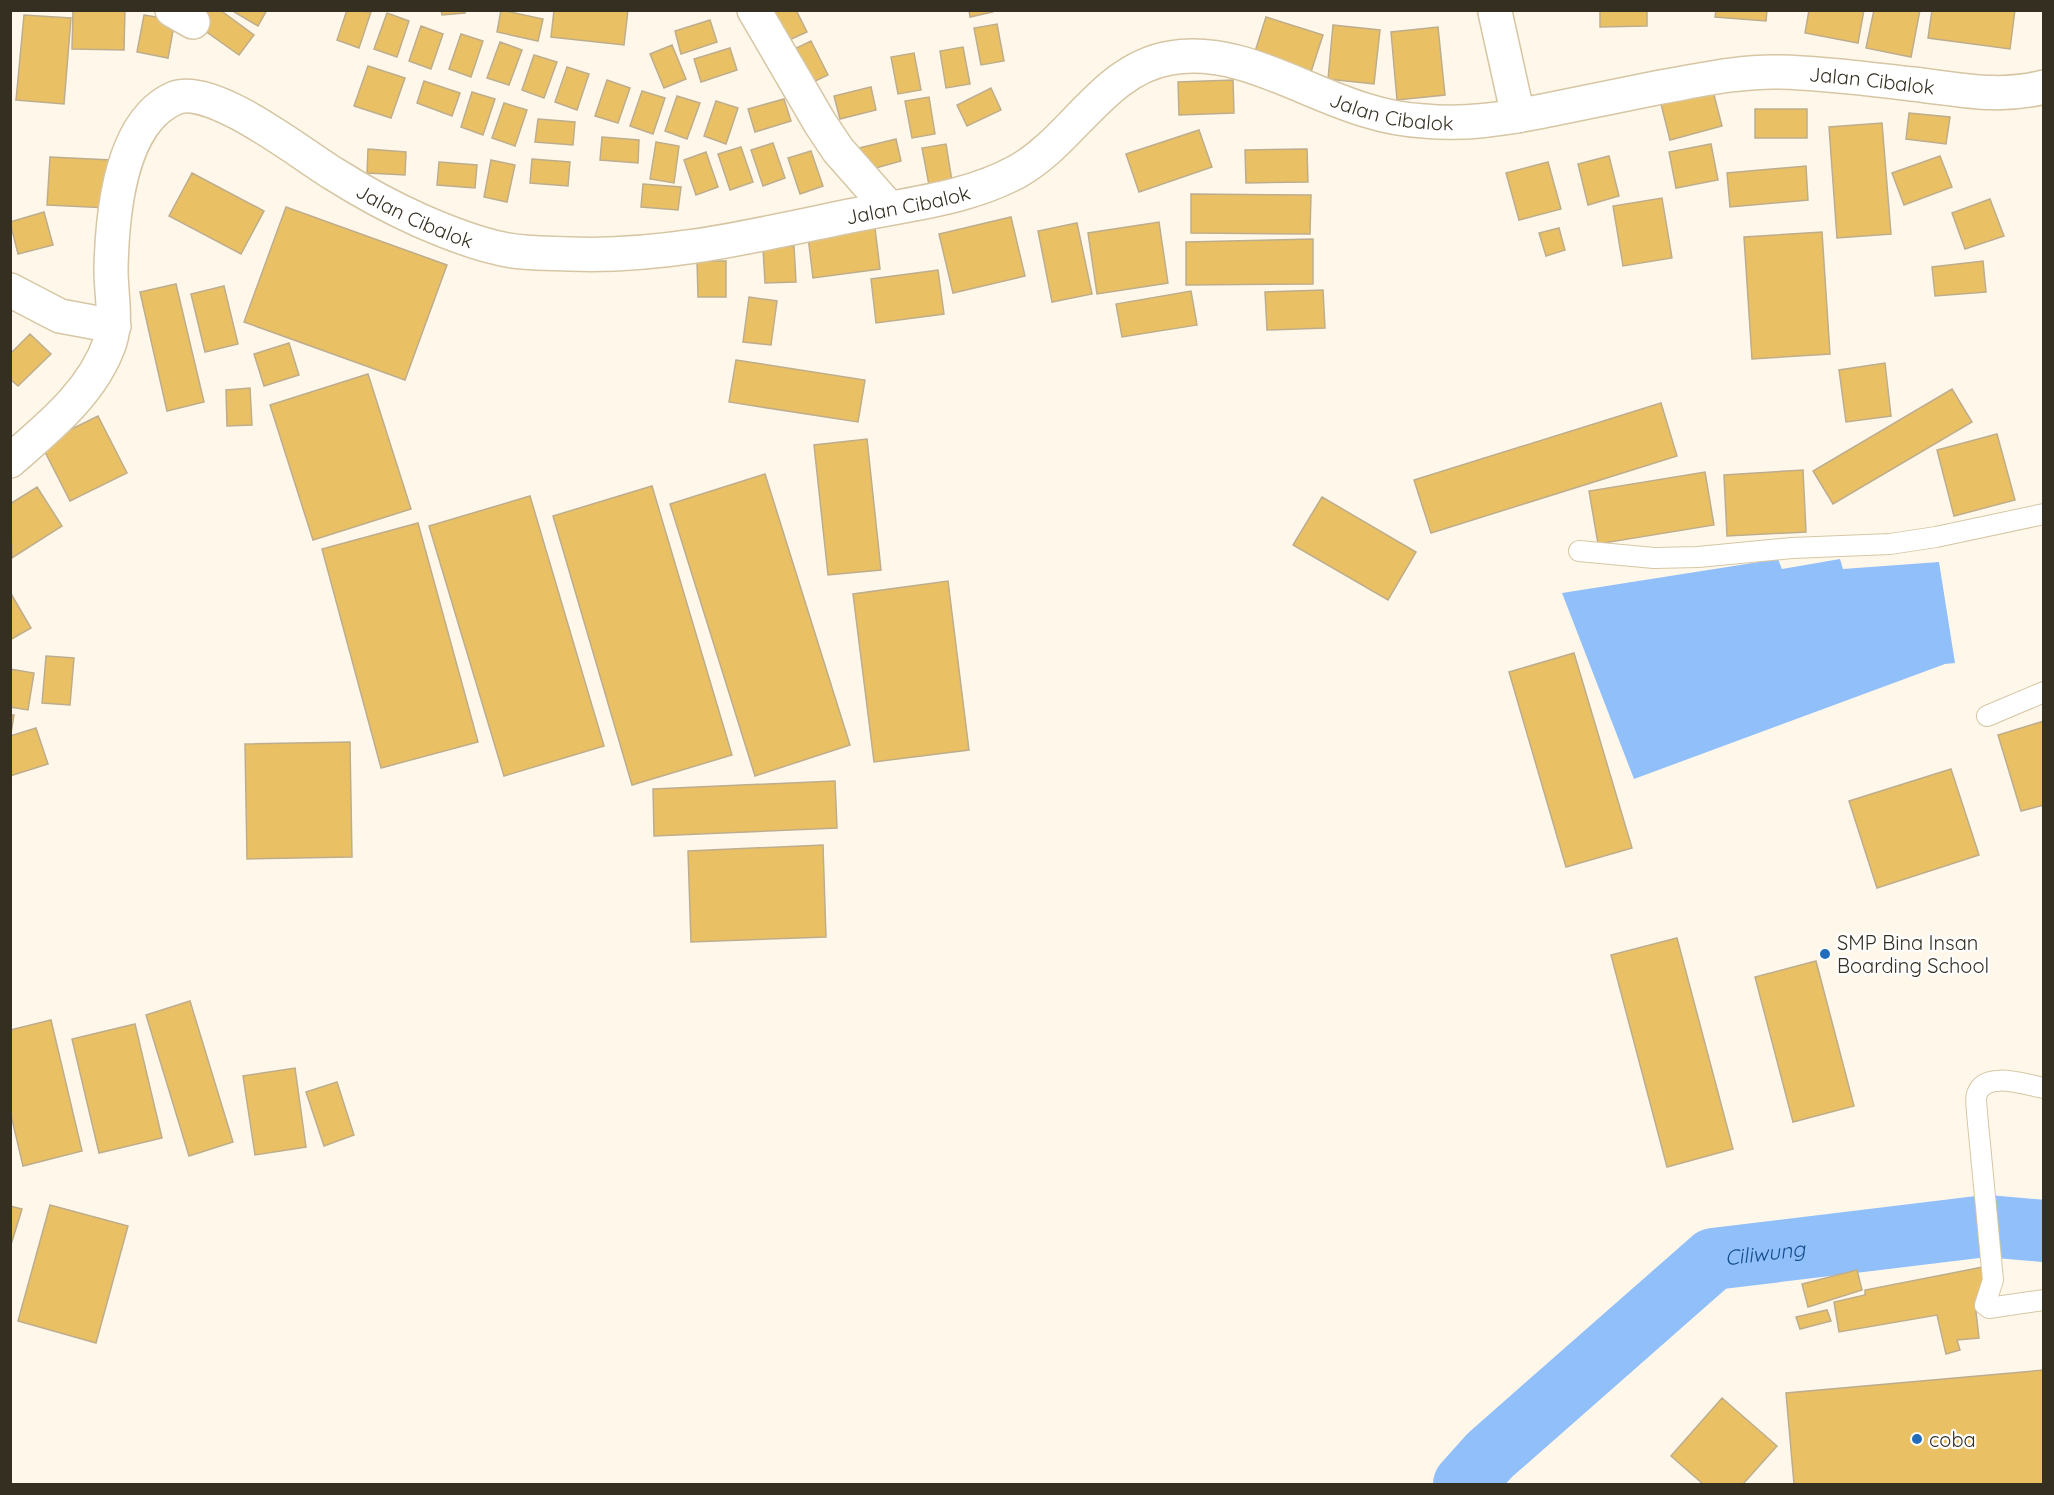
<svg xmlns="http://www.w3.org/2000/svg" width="2054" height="1495" viewBox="0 0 2054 1495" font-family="Quicksand,sans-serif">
  <rect width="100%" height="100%" fill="#fff8ea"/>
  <path fill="#91bff9" d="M1778 559 1782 569 1840 559 1843 569 1939 562 1955 663 1945 664 1634 779 1562 593Z"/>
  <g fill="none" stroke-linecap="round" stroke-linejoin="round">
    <path stroke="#91bff9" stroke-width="62" id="s1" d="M1464 1484 1490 1455 1713 1259 1986 1226 2044 1231"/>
  </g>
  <path fill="#eac065" stroke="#bead8c" stroke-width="1.5" d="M73 10H125L124 50 72 49Z
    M192 10H220L254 35 239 55 187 18Z
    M231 10H267L258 26Z
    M347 10 371 12 359 48 337 40Z
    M441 10H465V13L442 15Z
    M501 10 543 19 538 41 497 32Z
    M554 10H628L624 45 551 37Z
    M770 10H796L807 32 785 42Z
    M969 10H993V12L970 17Z
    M1600 10H1647V26L1600 27Z
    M1716 10H1767L1766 21 1715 17Z
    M1809 10H1864L1858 43 1805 33Z
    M1874 10H1920L1911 57 1866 48Z
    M1932 10H2015L2010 49 1928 38Z
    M387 13 409 21 397 57 374 49Z
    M24 15 71 18 64 104 16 100Z
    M144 15 175 20 168 58 137 52Z
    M1266 17 1323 35 1310 75 1253 58Z
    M710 20 717 42 681 54 675 31Z
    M997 24 1004 61 981 65 974 28Z
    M1333 25 1380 30 1374 84 1328 79Z
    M421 26 443 34 431 69 409 61Z
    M1438 27 1445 95 1397 100 1391 32Z
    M461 34 483 41 471 77 449 69Z
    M811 41 828 75 807 85 790 51Z
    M500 42 522 50 509 85 487 78Z
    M672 45 686 79 664 88 650 54Z
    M963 47 970 84 946 88 940 51Z
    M730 48 737 70 701 82 694 59Z
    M914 53 921 90 898 94 891 57Z
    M534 55 557 62 544 98 522 90Z
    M368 66 405 78 391 118 354 106Z
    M567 67 589 74 577 110 555 102Z
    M607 80 630 88 618 123 595 116Z
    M1233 80 1234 113 1179 115 1178 82Z
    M424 81 460 93 452 116 417 103Z
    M871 87 876 110 840 119 834 96Z
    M991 88 1001 110 967 126 957 105Z
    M642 91 665 98 653 134 630 126Z
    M1713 91 1722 126 1670 140 1661 104Z
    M472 92 495 99 483 135 461 127Z
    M677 96 700 103 687 139 665 131Z
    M929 97 935 134 912 138 905 101Z
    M784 99 791 121 755 132 748 109Z
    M716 101 738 108 726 144 704 136Z
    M504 103 527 110 515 146 492 138Z
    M1755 109H1807V138H1755Z
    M1909 113 1950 117 1946 144 1906 139Z
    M538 119 575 122 573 145 535 142Z
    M1882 123 1891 234 1837 238 1829 127Z
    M1199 130 1212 167 1139 192 1126 154Z
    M602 137 639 140 638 163 600 160Z
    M896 139 901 161 865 171 859 148Z
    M656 142 679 146 674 183 650 179Z
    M773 143 785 178 763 186 751 150Z
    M946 144 952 181 929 185 922 148Z
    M1711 144 1718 180 1676 188 1669 152Z
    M741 147 753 182 730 190 718 154Z
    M368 149 406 152 405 175 367 173Z
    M1307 149 1308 182 1246 183 1245 150Z
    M811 151 823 186 800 194 788 158Z
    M706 152 718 187 696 195 684 160Z
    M1609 156 1619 196 1588 205 1578 164Z
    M1940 156 1952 187 1904 205 1892 173Z
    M50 157 111 160 109 208 47 205Z
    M532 159 570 162 568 186 530 183Z
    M491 160 515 165 507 202 484 197Z
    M439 162 477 165 475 188 437 185Z
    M1548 162 1561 209 1519 220 1506 173Z
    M1806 166 1808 200 1730 207 1727 173Z
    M192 173 264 211 241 254 169 216Z
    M643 184 681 187 678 210 641 207Z
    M1191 194 1311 195 1310 234 1191 233Z
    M1662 198 1672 258 1623 266 1613 206Z
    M1990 199 2004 236 1965 249 1952 213Z
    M286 207 447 265 405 380 244 322Z
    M44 212 53 245 18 254 10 222Z
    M1011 217 1025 276 953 293 939 234Z
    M1159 222 1168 283 1097 294 1088 233Z
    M1077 223 1092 294 1052 302 1038 231Z
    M875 228 880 269 813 278 808 237Z
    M1559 228 1565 250 1546 256 1539 233Z
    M1822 232 1830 354 1752 359 1744 237Z
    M1313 239V284L1186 285V242Z
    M794 246 796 282 765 283 763 248Z
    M697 261H726V297H698Z
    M1983 261 1986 292 1935 296 1932 267Z
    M938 270 944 314 876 323 871 279Z
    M176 284 204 402 167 411 140 292Z
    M224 286 238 344 205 352 191 294Z
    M1323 290 1325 328 1267 330 1265 292Z
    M1191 291 1197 325 1122 337 1116 304Z
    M749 297 777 301 771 345 743 342Z
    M30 334 51 354 18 386 10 379V354Z
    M289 343 299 375 264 386 254 354Z
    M736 360 865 380 858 422 729 402Z
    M1885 363 1891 416 1846 422 1839 370Z
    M368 374 411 509 313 540 270 405Z
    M250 388 252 425 227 426 226 390Z
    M1952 389 1972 422 1833 504 1813 471Z
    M1661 403 1677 456 1431 533 1414 480Z
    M98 416 127 473 70 501 41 444Z
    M1997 434 2015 500 1954 516 1937 450Z
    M867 439 881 570 828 575 814 445Z
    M1803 470 1806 532 1727 536 1724 475Z
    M1705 472 1714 525 1598 544 1589 491Z
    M765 474 850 745 755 776 670 504Z
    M652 486 732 755 632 785 553 516Z
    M37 487 62 526 12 558 10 504Z
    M530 496 604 746 504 776 429 526Z
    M1322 497 1416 552 1388 600 1293 545Z
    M418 523 478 742 381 768 322 549Z
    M948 581 969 750 874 762 853 594Z
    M10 592 31 628 10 640Z
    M1574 653 1632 848 1566 867 1509 672Z
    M46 656 74 658 70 705 42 703Z
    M10 669 34 673 28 710 10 707Z
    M10 715H14L11 733H10Z
    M2044 721V805L2021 811 1998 735Z
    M36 728 48 764 10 776V736Z
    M350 742 352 857 247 859 245 744Z
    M1951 769 1979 855 1877 888 1849 801Z
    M835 781 837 828 654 836 653 789Z
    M823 845 826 937 691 942 688 851Z
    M1677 938 1733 1149 1667 1167 1611 955Z
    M1816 961 1854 1106 1793 1122 1755 977Z
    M190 1001 233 1142 189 1156 146 1015Z
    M51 1020 82 1151 23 1166 10 1111V1030Z
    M135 1024 162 1138 99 1153 72 1039Z
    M295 1068 306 1147 255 1155 243 1076Z
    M337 1082 354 1135 324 1146 306 1092Z
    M50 1205 128 1226 96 1343 18 1321Z
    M10 1206 22 1209 10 1248Z
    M1983 1267 1986 1285 1982 1299 1975 1303 1979 1338 1957 1340 1960 1350 1946 1354 1937 1315 1839 1332 1834 1302 1865 1295V1290Z
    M1857 1270 1862 1290 1808 1307 1802 1284Z
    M1827 1310 1831 1321 1800 1329 1796 1317Z
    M2044 1370V1484H1794L1786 1393Z
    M1722 1398 1777 1446 1743 1484H1703L1671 1456Z"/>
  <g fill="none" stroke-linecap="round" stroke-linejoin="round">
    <g stroke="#d6c6a4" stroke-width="22">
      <path id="lane" d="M1579 551 1654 558 1698 557 1792 548 1890 544 1936 537 2044 514
        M1987 716 2044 692
        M2044 1088C2026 1085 1985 1070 1977 1094 1975 1099 1977 1108 1977 1113L1993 1280 1985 1305 1989 1308 2044 1300"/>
    </g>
    <g stroke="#d6c6a4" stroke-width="36">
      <g id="street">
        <path d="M172 10 193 22"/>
        <path d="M754 10 820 123 838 150 889 208"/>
        <path d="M1495 12 1518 116"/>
        <path d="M10 290 60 316 114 326"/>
        <path id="s2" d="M10 461C49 427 93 392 110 342 117 319 111 294 111 270 112 217 119 122 175 98 212 83 301 154 334 174 361 191 390 207 419 220 444 231 471 242 498 248 521 254 546 253 570 254 667 258 761 234 855 215 909 204 970 198 1018 171 1073 140 1104 69 1170 58 1238 46 1301 91 1365 110 1384 116 1404 120 1424 121 1465 125 1503 119 1543 111 1582 103 1622 95 1661 87 1701 80 1740 71 1780 72 1824 73 1869 79 1912 84 1959 89 1997 99 2044 87"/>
      </g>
    </g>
    <use href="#lane" stroke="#fff" stroke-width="20"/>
    <use href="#street" stroke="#fff" stroke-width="33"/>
  </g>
  <g fill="#236bbb" stroke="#fff" stroke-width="2">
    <circle cx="1825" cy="954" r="6"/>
    <circle cx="1917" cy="1439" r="6"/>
  </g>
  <g text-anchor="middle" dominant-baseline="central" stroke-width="4.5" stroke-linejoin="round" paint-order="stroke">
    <g font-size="20" fill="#352f21" stroke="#fff">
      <text stroke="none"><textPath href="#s2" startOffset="2223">Jalan Cibalok</textPath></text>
      <text stroke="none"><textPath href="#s2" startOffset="1737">Jalan Cibalok</textPath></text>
      <text stroke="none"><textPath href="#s2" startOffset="1198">Jalan Cibalok</textPath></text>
      <text stroke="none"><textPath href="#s2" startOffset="694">Jalan Cibalok</textPath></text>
    </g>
    <g font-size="20" fill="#352f21" stroke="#fff" text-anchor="start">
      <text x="1837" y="942">SMP Bina Insan<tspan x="1837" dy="23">Boarding School</tspan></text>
      <text x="1929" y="1439">coba</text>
    </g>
    <g font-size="21" font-style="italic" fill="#134e8d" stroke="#fff">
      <text stroke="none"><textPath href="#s1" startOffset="388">Ciliwung</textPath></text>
    </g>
  </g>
  <rect width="2054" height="1495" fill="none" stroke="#352f21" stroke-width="24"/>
</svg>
